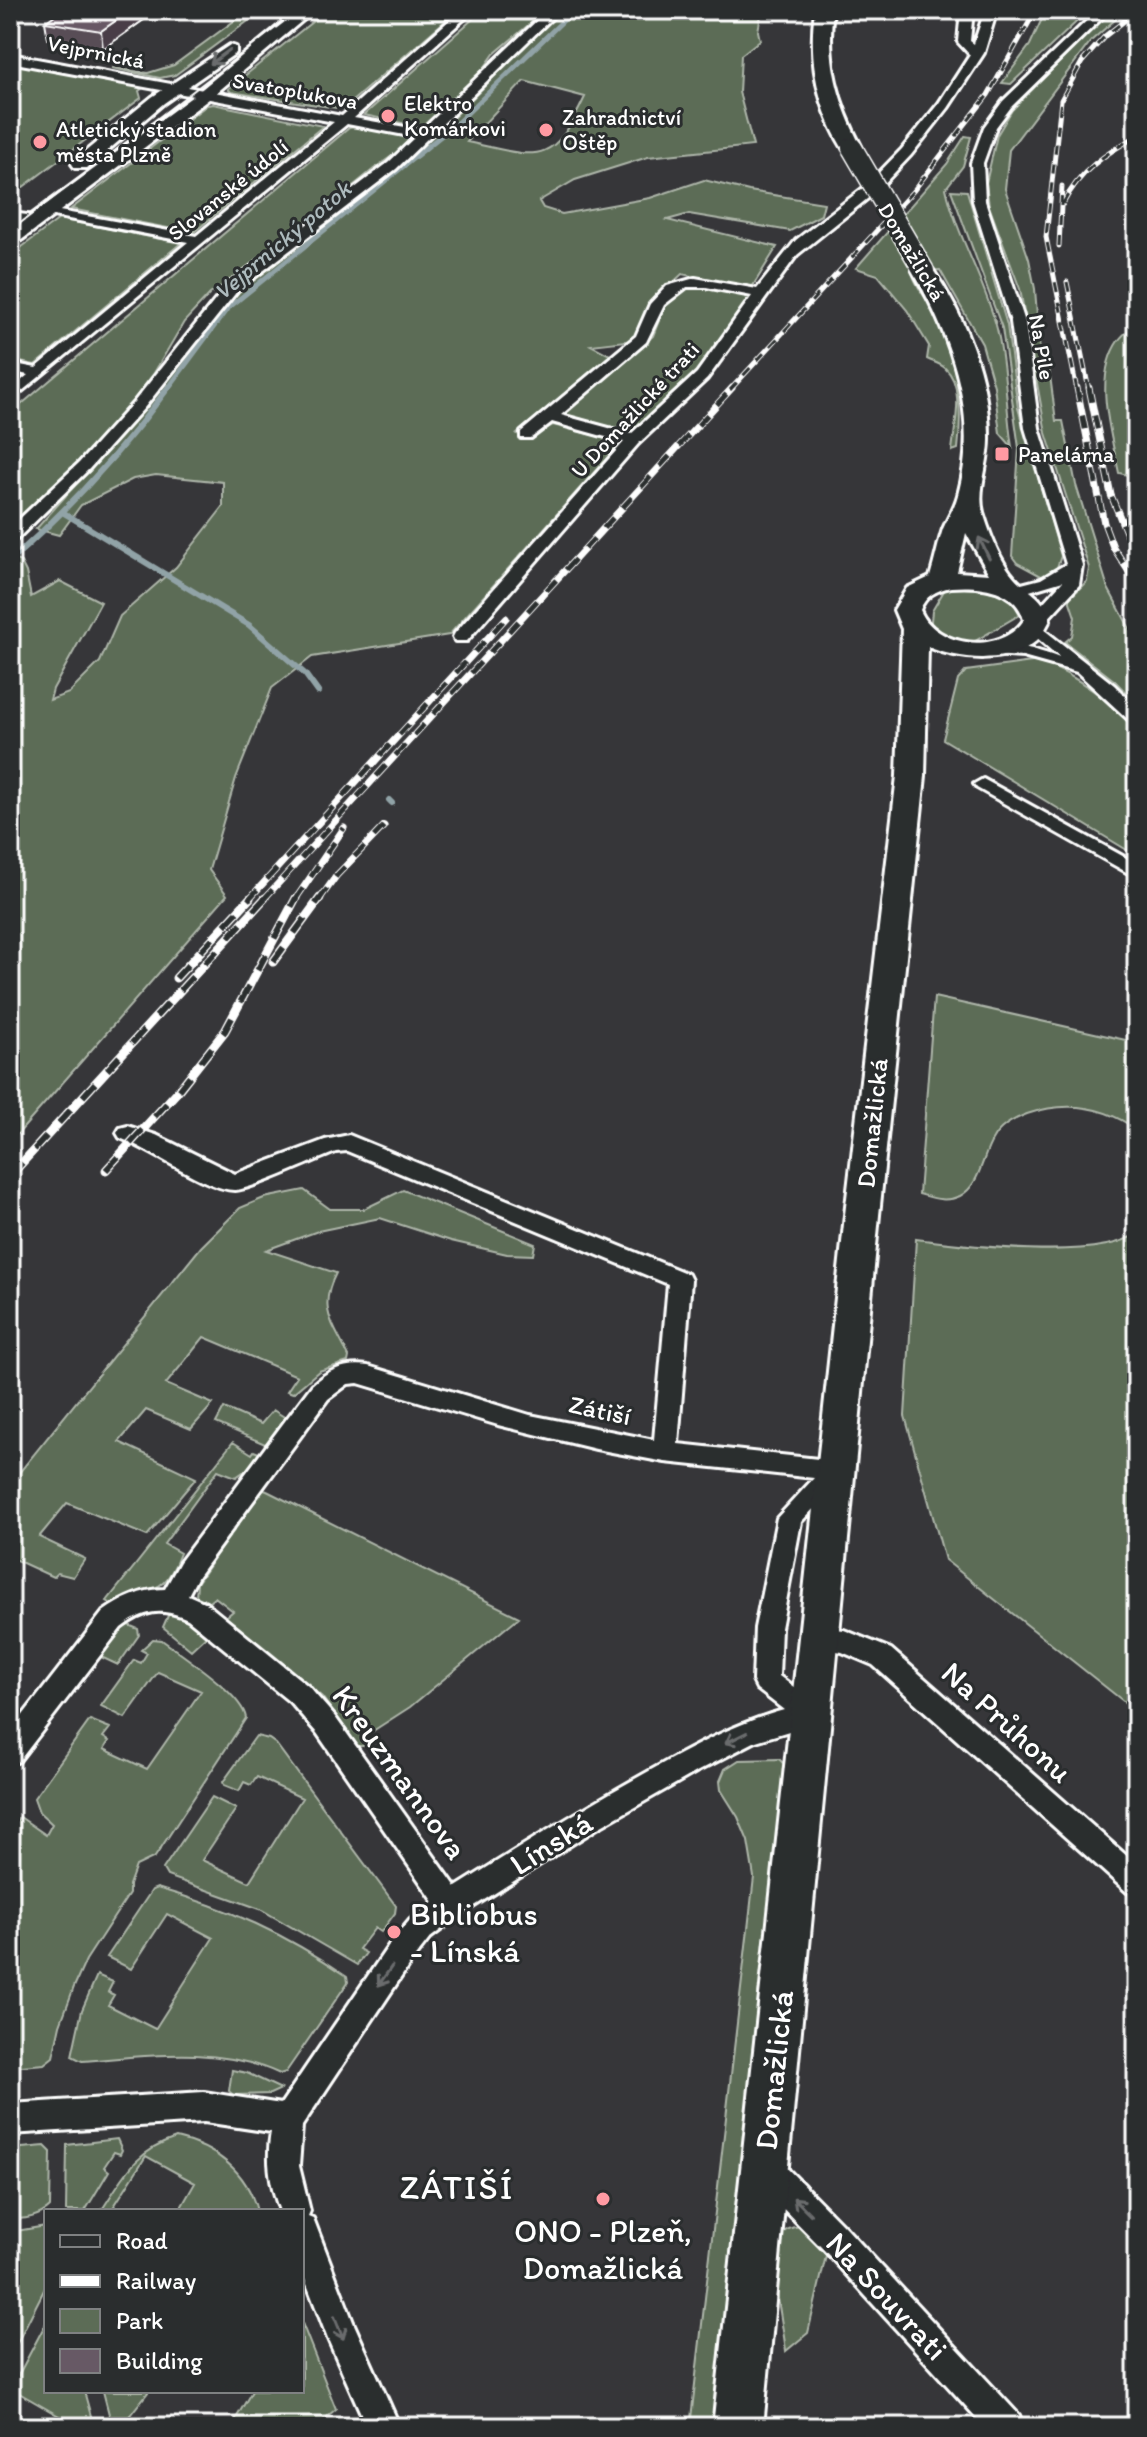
<svg xmlns="http://www.w3.org/2000/svg" width="1147" height="2437" viewBox="0 0 1147 2437" font-family="Itim,sans-serif">
  <rect width="100%" height="100%" fill="#363639"/>
  <filter id="ink" filterUnits="userSpaceOnUse"><feTurbulence type="fractalNoise" baseFrequency=".0125" numOctaves="2"/><feDisplacementMap in="SourceGraphic" scale="16" xChannelSelector="R" yChannelSelector="G"/><feConvolveMatrix kernelMatrix="1 2 1 2 8 2 1 2 1" color-interpolation-filters="sRGB"/></filter>
  <g filter="url(#ink)">
    <path fill="#5c6c56" stroke="#aeb6aa" stroke-width="2" fill-rule="evenodd" d="M249 10H263L175 75 160 78 112 68 148 73 174 65Z
      M327 10H449L454 13 343 109 231 92 228 89Z
      M483 10H546L494 54 468 91 430 129 364 115Z
      M560 10H762L758 31 760 40 741 55 739 92 753 146 648 157 575 180 539 201 543 208 562 214 650 198 704 180 749 191 824 203 821 215 790 231 689 214 667 220 777 247 751 289 682 274 665 290 641 332 634 340 591 345 610 355 517 434 531 438 553 425 621 442 449 635 312 657 272 688 236 778 209 870 227 895 10 1143V558L21 562 26 572 31 597 60 581 101 602 53 689 50 700 69 693 100 662 120 616 176 567 223 507V482L156 475 133 479 81 505 59 535 36 529 156 395 237 290 441 130ZM524 81 585 97C551 169 537 157 467 142Z
      M1046 10H1089L1011 84 1002 83 1030 45Z
      M1111 10H1126L1091 41 1009 150 1005 189 1029 259 1035 289 1041 367 1049 368 1056 421H1063L1076 485 1108 588 1137 642V704L1115 681 1065 642 1072 636 1075 617 1069 599 1087 581 1089 568 1046 433 1020 289 989 206 986 183 997 135 1012 110Z
      M10 62 143 88 139 91 141 98 10 197Z
      M213 104 323 126 193 233 71 209 207 105Z
      M354 127 417 138 375 168 283 243 210 294 184 322 154 373 108 434 10 530V414L349 128Z
      M965 136 971 137 963 166 946 188C957 237 985 280 997 329 1006 364 1006 409 1012 447L1000 433 994 386 982 344 940 270 912 272C914 283 926 298 932 309 955 355 964 398 958 449L952 451C954 427 966 387 945 368 941 364 933 362 927 359L929 346 907 310 878 275 856 268 947 164Z
      M951 190 967 191 1007 325 1018 408 1061 556 1056 570 1043 577 1017 563 1012 556 1019 448 1002 328Z
      M59 219 181 243 35 365 10 360V256Z
      M694 284 744 294 750 298 704 365 632 432H621L563 415 653 336 665 305 680 287Z
      M1137 323V464L1132 476 1119 473C1111 434 1093 377 1118 341 1123 334 1131 328 1137 323Z
      M969 586 1005 595 1024 612 970 644 930 631 932 611 945 589Z
      M1039 661C1077 676 1110 700 1137 731V856L943 739 958 680 966 671Z
      M934 997 1130 1041 1137 1040V1130C1103 1105 1066 1101 1027 1114 1014 1119 1000 1126 993 1139 982 1156 980 1186 960 1196 945 1203 933 1198 919 1194Z
      M304 1190 330 1209H364L403 1190 535 1244 533 1255 507 1254 451 1241 380 1218 318 1231 266 1250 336 1273C317 1310 333 1323 349 1357L348 1362 319 1371 293 1393 287 1391 297 1376 204 1337 166 1384 213 1404 191 1429 146 1410 119 1442 196 1478 147 1536 67 1503 39 1537 85 1559 73 1577 57 1573 53 1577 14 1559 10 1563V1484L201 1247 240 1208 264 1198Z
      M1137 1233V1712L945 1560 905 1416 916 1239C962 1245 1101 1262 1137 1233Z
      M224 1408 261 1424 273 1410 286 1418 285 1427 272 1447 216 1423Z
      M233 1442 252 1454 254 1451 266 1456 236 1477 218 1470 164 1544 180 1553C161 1606 146 1579 113 1605L107 1601Z
      M261 1489 267 1491 519 1617 410 1707 362 1738 367 1746H358L322 1697 226 1617 233 1611 215 1597 208 1603 196 1597 197 1583Z
      M170 1611 182 1615 206 1636 191 1650 163 1627Z
      M126 1624 138 1629 139 1635 118 1665 101 1657 100 1653Z
      M153 1639 162 1640C183 1656 242 1694 246 1718L155 1857 136 1866 129 1885V1894L86 1960 74 1987 60 2025 53 2057 44 2064 10 2067V1968L17 1958 10 1954V1828L20 1817 46 1835 52 1824 39 1812 34 1798 90 1720 110 1728 103 1737 109 1741 104 1749 147 1769 201 1691 158 1672 125 1718 101 1706 134 1660 141 1663 147 1653 141 1650Z
      M256 1736 269 1739 276 1744 396 1906 395 1913 381 1932 375 1928 359 1949 366 1953 357 1965 260 1909 167 1876 163 1869 212 1797 236 1809 202 1860 249 1882 302 1798 257 1777 251 1785 244 1782 239 1791 224 1785 223 1782Z
      M779 1759 786 1766 713 2427H690L754 1877 748 1841 738 1817 721 1790 720 1781 725 1769 739 1760Z
      M157 1888C230 1909 284 1933 347 1976L348 1982 286 2072 280 2074C218 2045 148 2056 82 2061L72 2056 82 2010 97 1975 113 1982 108 1992 114 1995 108 2005 155 2029 213 1938 167 1914 131 1969 107 1957 152 1890Z
      M232 2070 247 2073 281 2089 270 2094 233 2095 229 2091Z
      M176 2138C215 2147 247 2171 257 2211H179L195 2183 146 2156 111 2211H101C125 2175 134 2152 176 2138Z
      M117 2139 122 2150 120 2154 114 2152 104 2167 109 2171 85 2211H66L67 2145Z
      M45 2146 51 2152 50 2207C42 2215 23 2222 10 2217L17 2201 10 2197V2149Z
      M46 2226V2286L10 2357V2232Z
      M800 2226 809 2229 828 2247 808 2333 786 2351C783 2323 768 2263 779 2238 783 2230 792 2227 800 2226Z
      M46 2323V2391H84L94 2427H69L71 2423 19 2393 10 2406V2391Z
      M302 2323 336 2409 315 2427H231L252 2391H302Z
      M103 2391H149L123 2424 118 2425 111 2422Z"/>
    <g fill="none" stroke-linecap="round" stroke-linejoin="round">
      <path stroke="#91a3a7" stroke-width="5" d="M167 390 227 309 458 122 574 10"/>
      <path stroke="#91a3a7" stroke-width="6" d="M64 513 249 625 305 674 318 692
        M10 561C69 509 121 452 168 388
        M389 800 392 803"/>
      <g stroke="#fff" stroke-width="6">
        <path id="street" d="M461 10H474L354 118 422 130 548 10H560L396 169 238 290 144 408 89 469 16 540 10 542V528L79 463 134 402 228 284 388 163 415 137 347 124 10 401V390L28 375 10 371V363L36 368 188 242 48 215 43 214V208L196 236 334 122 10 62V54L342 116Z
          M961 10H973L970 41 974 44 985 10H997L984 53 948 108 911 155 877 191 797 255 707 379 638 444 467 641H455L453 637 455 633 624 442 552 422 531 438H521V432L636 336 650 304 667 286 695 278 757 289 796 240 867 185 902 149 939 103 970 55 958 42ZM687 287H706L752 296 697 373 631 434 561 415 646 342 664 305Z
          M1098 10H1110L1011 107 996 127 983 163 985 201 1025 322 1039 428 1082 565 1079 585 1043 624 1038 625 1114 685 1137 708V723L1131 722 1077 672 1023 657 993 655 985 650C1000 636 1042 652 1060 658L1027 629 1034 624 1029 620 1031 616 1063 581 1016 595 1008 590 1010 587 1041 579 1066 564 1025 428 1011 322 973 201 971 163 984 127 1003 101Z
          M10 213 36 216 43 220 36 224 13 220 10 219Z
          M983 779 1137 864V878L977 788 974 784Z
          M128 1126 156 1135 235 1174 325 1140 349 1135 688 1274 691 1280 678 1444 837 1461 846 1464 849 1471 801 1522 781 1628 779 1676 819 1706 823 1714 819 1722 756 1741 698 1771 596 1829 462 1914 430 1938 409 1965 302 2126 299 2166 310 2211 308 2216 313 2218 353 2322 400 2427H367L328 2339 302 2271V2211H280C270 2184 266 2160 271 2132L204 2122 10 2134V2104L204 2092 281 2104 389 1945 410 1920 434 1902 317 1733 290 1702 188 1619C161 1607 144 1610 121 1628L19 1761 10 1765V1732L103 1612C121 1599 141 1589 165 1589L180 1562 312 1385C328 1370 346 1363 368 1366L530 1415 654 1440 668 1284 347 1151 336 1152C315 1160 253 1189 235 1190 209 1191 150 1149 120 1138L117 1133 120 1128ZM358 1383 498 1425 596 1449 665 1462 814 1478 777 1518 755 1628 753 1681 757 1689 784 1710C736 1723 694 1746 651 1770 584 1807 520 1847 456 1887L335 1717 308 1686 206 1603 188 1595 198 1576 328 1399 348 1384Z
          M819 1627 844 1630 891 1649 1137 1865V1896L1127 1892 873 1665 842 1652 810 1646 806 1638 810 1630Z
          M765 2153 776 2157 846 2228 1019 2415 1023 2427H985L824 2250 754 2179 750 2168 754 2157Z"/>
      </g>
      <g stroke="#fff" stroke-width="6">
        <path id="secondary" d="M298 10H315L209 99 16 244 10 245V231L197 93Z
          M230 45 236 47V53L164 103 87 168H75L72 164 75 160 152 97Z"/>
      </g>
      <g stroke="#fff" stroke-width="6">
        <path id="primary" d="M815 10H833C826 61 838 103 862 148L859 152H845C818 109 808 60 815 10Z
          M924 265 931 267C965 316 990 379 989 440 989 463 977 491 983 512 990 535 1002 567 1020 583 1034 595 1045 600 1050 620 1046 627 1042 636 1036 641 1008 665 959 660 928 647L925 776 879 1215 763 2427H713L845 1215 897 776 902 629 894 610 907 588 930 577C935 561 938 544 943 529 948 517 955 507 958 495 980 416 952 339 913 271ZM966 533 989 574 957 572ZM951 587C979 585 1016 588 1024 620 1001 655 936 648 920 610 925 596 936 590 951 587Z"/>
      </g>
      <use href="#street" fill="#2a2d2e" fill-rule="evenodd"/>
      <use href="#secondary" fill="#2a2d2e" fill-rule="evenodd"/>
      <use href="#primary" fill="#2a2d2e" fill-rule="evenodd"/>
      <path stroke="#fff" stroke-width="2" d="M10 231 299 10"/>
      <g stroke="#fff" stroke-width="5">
        <path id="rail-far2" d="M1063 204C1079 171 1106 153 1137 136
          M1059 246 1062 186
          M1067 282 1089 390
          M730 390 914 190 988 95 1036 10
          M1077 390 1046 237 1061 100 1082 62 1105 36 1137 11"/>
      </g>
      <g stroke="#fff" stroke-width="7">
        <path id="rail-far1" d="M1077 388 1104 523 1113 547 1137 584
          M1089 388 1111 495 1137 560
          M1134 541 1132 522 1137 493
          M248 900 506 618
          M263 900 732 388
          M295 900 344 828
          M319 900 337 875 384 826"/>
      </g>
      <g stroke="#fff" stroke-width="9">
        <path id="rail" d="M273 962 320 898
          M176 978 250 898
          M106 1170 177 1092 225 1031 296 898
          M10 1176 265 898"/>
      </g>
      <use href="#rail-far2" stroke="#2a2d2e" stroke-width="3" stroke-dasharray="10" stroke-linecap="butt"/>
      <use href="#rail-far1" stroke="#2a2d2e" stroke-width="5" stroke-dasharray="14" stroke-linecap="butt"/>
      <use href="#rail" stroke="#2a2d2e" stroke-width="6" stroke-dasharray="18" stroke-linecap="butt"/>
      <g stroke="#fff" stroke-width="23" stroke-linecap="butt">
        <path id="primary-bridge" d="M852 148 924 271"/>
      </g>
      <use href="#primary-bridge" stroke="#2a2d2e" stroke-width="20"/>
    </g>
    <path fill="#594d57" stroke="#fff" stroke-width="2" d="M152 14 103 49 48 39 45 22Z"/>
    <path fill="#483e47" stroke="#fff" stroke-width="2" d="M131 10H152V14L103 49 101 31Z"/>
    <path fill="#675965" stroke="#fff" stroke-width="2" d="M62 10H131L101 31 45 22Z"/>
    <defs><path id="oneway-shaft" d="M-6 0H5M1.5-3L5.5 0L1.5 3" fill="none" stroke-width="1.6" stroke-linecap="round" stroke-linejoin="round" transform="scale(2)"/></defs>
    <g stroke="#6a6c6d">
      <use href="#oneway-shaft" transform="translate(220 57) rotate(143)"/>
      <use href="#oneway-shaft" transform="translate(984 548) rotate(-116)"/>
      <use href="#oneway-shaft" transform="translate(736 1738) rotate(153)"/>
      <use href="#oneway-shaft" transform="translate(385 1976) rotate(125)"/>
      <use href="#oneway-shaft" transform="translate(802 2206) rotate(-135)"/>
      <use href="#oneway-shaft" transform="translate(339 2328) rotate(68)"/>
    </g>
  </g>
  <g fill="#ff9aa2" stroke="#2a2d2e" stroke-width="3">
    <circle cx="388" cy="116" r="8"/>
    <circle cx="546" cy="130" r="8"/>
    <circle cx="40" cy="142" r="8"/>
    <rect x="994" y="446" width="16" height="16" rx="4"/>
    <circle cx="394" cy="1932" r="8"/>
    <circle cx="603" cy="2199" r="8"/>
  </g>
  <g text-anchor="middle" dominant-baseline="central" stroke-width="6" stroke-linejoin="round" paint-order="stroke">
    <g font-size="22" fill="#fff" stroke="#2a2d2e">
      <text transform="translate(96 52) rotate(11)">Vejprnická</text>
      <text transform="translate(295 91) rotate(10)">Svatoplukova</text>
      <text transform="translate(228 190) rotate(-39)">Slovanské údolí</text>
      <text transform="translate(912 252) rotate(59)">Domažlická</text>
      <text transform="translate(1042 347) rotate(80)">Na Pile</text>
      <text transform="translate(635 410) rotate(-47)">U Domažlické trati</text>
    </g>
    <g font-size="22" fill="#fff" stroke="#2a2d2e" text-anchor="start">
      <text x="404" y="103">Elektro<tspan x="404" dy="25">Komárkovi</tspan></text>
      <text x="562" y="117">Zahradnictví<tspan x="562" dy="25">Oštěp</tspan></text>
      <text x="56" y="129">Atletický stadion<tspan x="56" dy="25">města Plzně</tspan></text>
      <text x="1018" y="454">Panelárna</text>
    </g>
    <g font-size="24" font-style="italic" fill="#adbabd" stroke="#2a2d2e">
      <text transform="translate(282 240) rotate(-40)">Vejprnický potok</text>
    </g>
    <g font-size="26" fill="#fff" stroke="#2a2d2e">
      <text transform="translate(872 1123) rotate(-84)">Domažlická</text>
      <text transform="translate(600 1410) rotate(12)">Zátiší</text>
    </g>
    <g font-size="32" fill="#fff" stroke="#2a2d2e">
      <text transform="translate(1007 1722) rotate(42)">Na Průhonu</text>
      <text transform="translate(400 1772) rotate(54)">Kreuzmannova</text>
      <text transform="translate(551 1843) rotate(-32)">Línská</text>
      <text transform="translate(774 2070) rotate(-84)">Domažlická</text>
      <text transform="translate(887 2296) rotate(47)">Na Souvrati</text>
    </g>
    <g font-size="32" fill="#fff" stroke="#2a2d2e" text-anchor="start">
      <text x="410" y="1914">Bibliobus<tspan x="410" dy="37">- Línská</tspan></text>
      <text x="603" y="2231" text-anchor="middle">ONO - Plzeň,<tspan x="603" dy="37">Domažlická</tspan></text>
    </g>
    <g font-size="34" letter-spacing="2" fill="#fff" stroke="#2a2d2e">
      <text x="457" y="2187">ZÁTIŠÍ</text>
    </g>
  </g>
  <rect width="1147" height="2437" fill="none" stroke="#2a2d2e" stroke-width="40"/>
  <rect x="20" y="20" width="1107" height="2397" fill="none" stroke="#fff" stroke-width="3" filter="url(#ink)"/>
  <rect x="44" y="2209" width="260" height="184" fill="#2a2d2e" stroke="#7f8182" stroke-width="2"/>
  <rect x="60" y="2235" width="40" height="12" fill="#2a2d2e" stroke="#7f8182" stroke-width="2"/>
  <text x="116" y="2249" font-size="24" fill="#ffffff">Road</text>
  <rect x="60" y="2275" width="40" height="12" fill="#ffffff" stroke="#7f8182" stroke-width="2"/>
  <text x="116" y="2289" font-size="24" fill="#ffffff">Railway</text>
  <rect x="60" y="2309" width="40" height="24" fill="#5c6c56" stroke="#7f8182" stroke-width="2"/>
  <text x="116" y="2329" font-size="24" fill="#ffffff">Park</text>
  <rect x="60" y="2349" width="40" height="24" fill="#675965" stroke="#7f8182" stroke-width="2"/>
  <text x="116" y="2369" font-size="24" fill="#ffffff">Building</text>
</svg>
